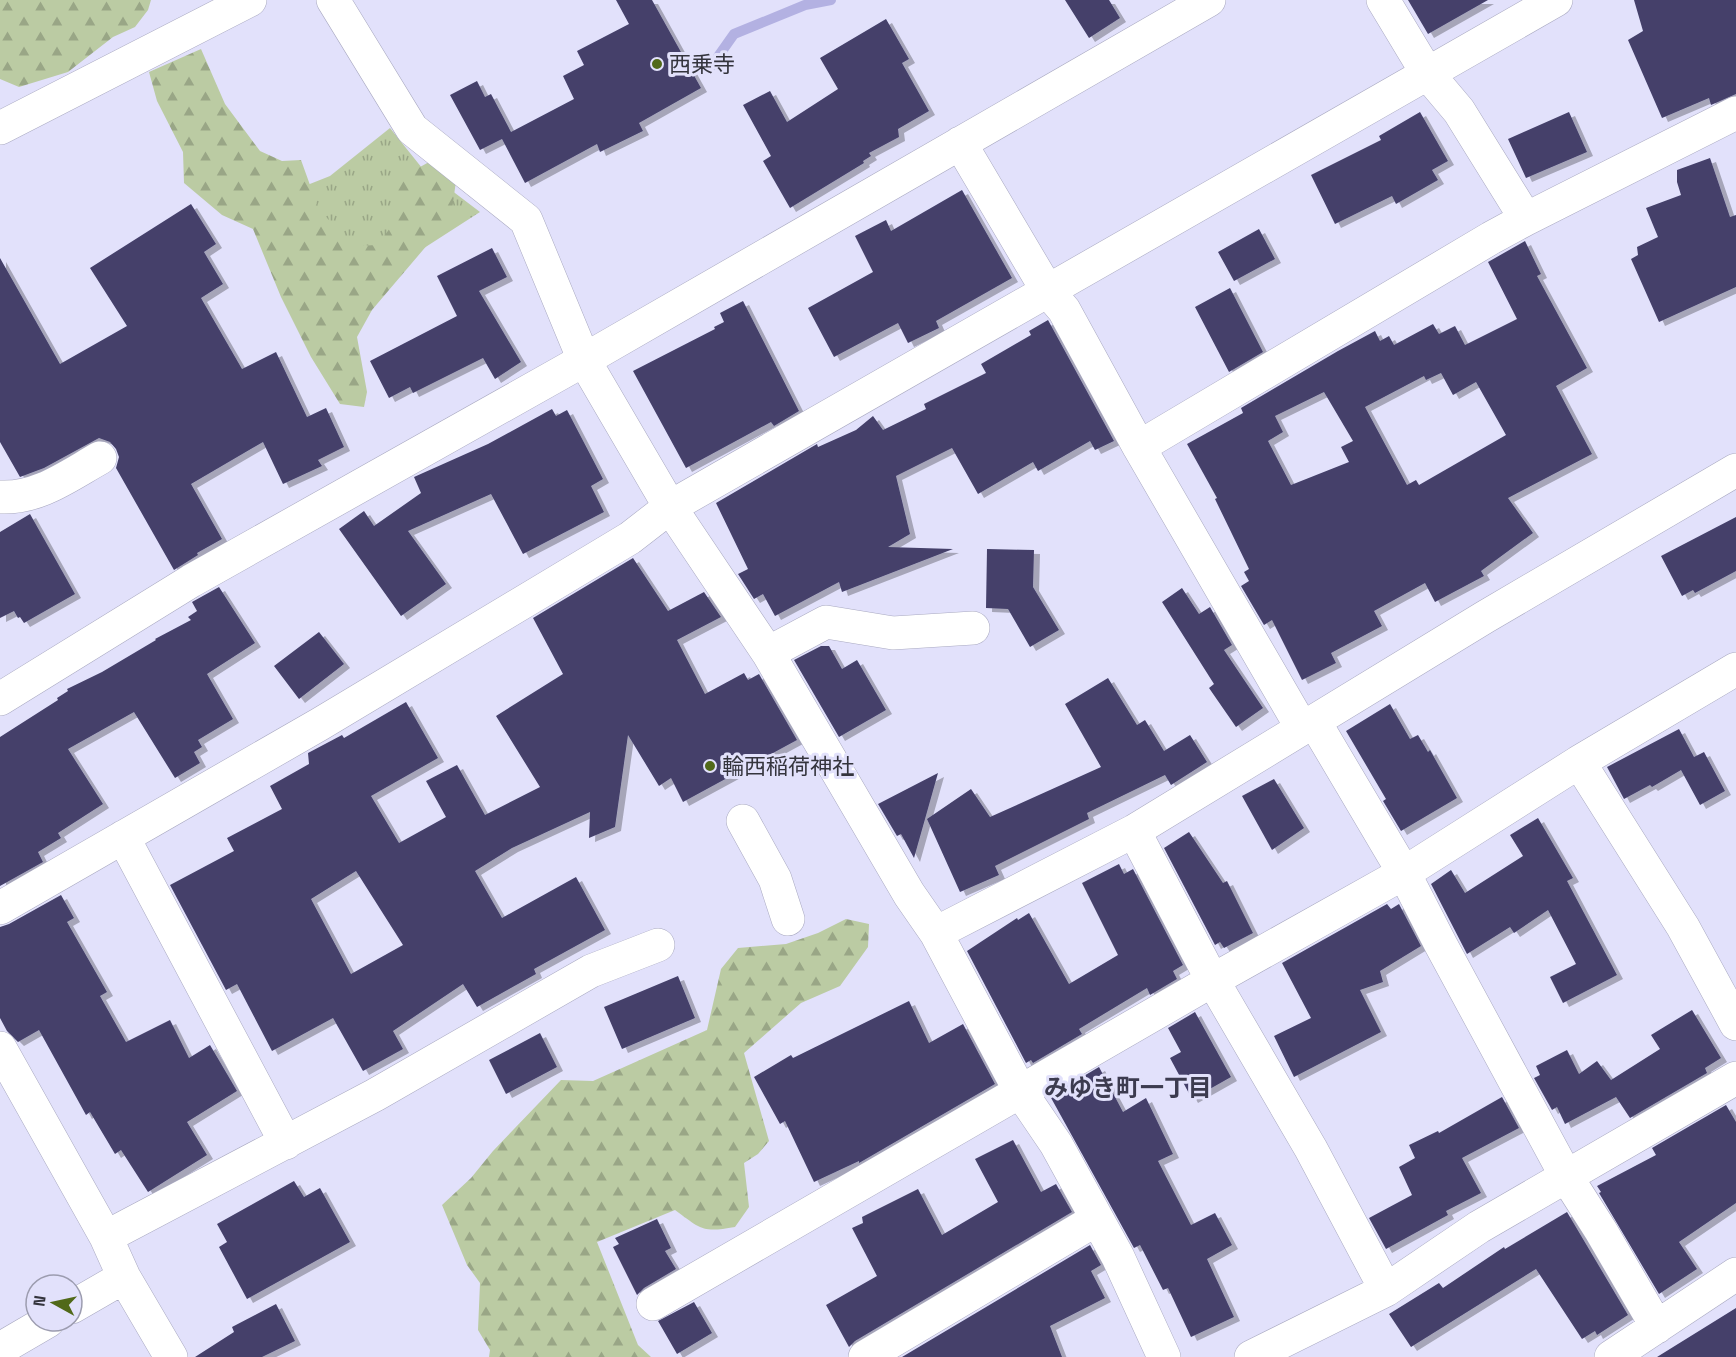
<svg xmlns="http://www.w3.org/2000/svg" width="1736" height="1357" viewBox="0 0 1736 1357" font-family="'Space Grotesk','Noto Sans JP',sans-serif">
  <defs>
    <pattern id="grass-tufts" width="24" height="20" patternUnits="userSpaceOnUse" patternTransform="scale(1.5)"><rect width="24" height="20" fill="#bbcba3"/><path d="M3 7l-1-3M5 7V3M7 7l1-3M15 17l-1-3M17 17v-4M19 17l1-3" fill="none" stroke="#99a686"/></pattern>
    <pattern id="forest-firs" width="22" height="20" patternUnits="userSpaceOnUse" patternTransform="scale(1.5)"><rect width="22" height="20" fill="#bbcba3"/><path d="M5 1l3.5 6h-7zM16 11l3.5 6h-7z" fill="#99a686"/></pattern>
    <filter id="shadow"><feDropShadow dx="6" dy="4" stdDeviation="0" flood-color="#0004"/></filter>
  </defs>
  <rect width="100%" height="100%" fill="#e2e1fb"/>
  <path fill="url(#grass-tufts)" d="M390 128 422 168 480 212 348 297 277 197 330 176Z"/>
  <path fill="url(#forest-firs)" d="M0 0H151L148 10 135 27 113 37 68 72 19 87 0 79Z
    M201 49 225 104 260 151 282 161 301 160 319 210 355 246 378 245 397 218 391 195 395 181 429 162 456 181 451 217 372 310 357 337 367 392 364 407 340 404 311 357 281 297 253 229 222 215 184 183 183 152 157 101 149 72Z
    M846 919 869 924 868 947 840 986 801 1003 744 1053 769 1141 758 1154 744 1163 749 1207 735 1227C702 1233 701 1229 675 1210L597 1242 638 1345 651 1357H489L490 1350 478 1330 480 1283 467 1265 442 1205 471 1178 493 1151 561 1080 593 1081 707 1030 721 969 738 948 786 944 818 933Z"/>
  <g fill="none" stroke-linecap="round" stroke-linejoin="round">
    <path stroke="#b3b1e2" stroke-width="10" d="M710 68 734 34 805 5 831 0"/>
  </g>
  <path fill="#44406a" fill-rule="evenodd" filter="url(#shadow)" d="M616 0H652L701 88 639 123 643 131 600 152 597 144 525 183 502 139 480 150 450 95 477 81 485 97 491 94 511 132 574 99 563 76 584 65 577 51 629 24Z
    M1065 0H1109L1120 18 1089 38Z
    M1408 0H1488L1428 34Z
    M1634 0H1736V94L1711 105 1709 98 1662 118 1628 40 1643 31Z
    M886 19 909 59 902 63 929 111 898 129 899 137 869 153 871 156 863 161 864 163 790 208 763 161 771 156 743 105 770 91 787 122 838 89 820 58Z
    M1420 112 1448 161 1432 170 1438 180 1396 204 1392 196 1335 224 1311 175 1381 140 1379 136Z
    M1569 112 1587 152 1526 178 1508 139Z
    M1710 158 1730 217 1736 215V287L1659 322 1631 259 1638 255 1637 247 1658 237 1646 208 1681 195 1677 182V170Z
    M962 190 1012 278 936 321 939 328 908 343 898 323 834 357 808 308 873 272 855 236 886 220 891 231Z
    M191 204 216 244 204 252 223 284 201 298 242 369 276 352 307 417 326 408 344 447 318 460 322 466 283 484 263 442 191 484 222 539 197 553 198 555 174 570 116 468 119 457 116 449 110 442 99 438 44 468 20 477 0 442V258L60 364 127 326 90 268Z
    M1259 229 1275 259 1234 281 1218 252Z
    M1525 241 1541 274 1537 276 1587 368 1556 386 1592 454 1508 498 1533 533 1481 571 1484 576 1435 602 1425 583 1374 611 1382 626 1331 653 1336 663 1302 680 1272 620 1264 625 1241 586 1249 581 1244 572 1249 569 1215 499 1217 498 1187 444 1243 413 1241 408 1338 351 1375 331 1380 341 1389 336 1394 345 1433 324 1439 334 1455 326 1465 345 1517 319 1488 262ZM1441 373 1453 395 1476 382 1506 435 1419 485 1416 480 1407 485 1365 407 1424 376 1426 380ZM1324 392 1353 441 1341 447 1349 462 1291 485 1268 441 1283 432 1275 416Z
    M492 248 507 277 479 291 521 362 495 379 483 358 413 393 410 387 389 398 370 361 457 316 437 276Z
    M1230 288 1263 352 1229 372 1195 307Z
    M743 301 799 411 774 426 771 422 686 468 633 371 715 329 714 327 724 322 720 313Z
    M1048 320 1114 441 1095 450 1090 441 1038 471 1033 462 978 494 952 448 896 476 910 534 888 547 953 549 842 592 839 582 775 616 763 594 754 599 738 574 748 569 716 503 817 444 818 447 856 430 873 416 883 430 926 409 924 404 986 373 981 364 1031 335 1029 331Z
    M552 409 556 416 567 410 603 479 591 486 604 512 523 554 491 494 408 531 446 584 401 616 339 529 364 511 374 526 421 493 414 477 488 444Z
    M30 514 75 594 24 623 20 617 18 618 14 611 0 618V532Z
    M1736 517V571L1695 593 1693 590 1682 596 1661 556Z
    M987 549 1034 550 1033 587 1059 630 1030 647 1008 609 986 608Z
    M633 558 668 611 704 592 721 617 677 640 705 694 744 673 748 680 759 674 797 740 683 802 671 778 659 786 628 735 615 827 589 838 590 812 512 848 475 871 502 918 576 877 605 930 534 969 536 974 477 1007 463 984 393 1031 403 1049 363 1071 333 1018 272 1051 237 984 226 990 170 885 234 851 227 838 282 809 270 786 309 764 308 753 342 735 344 738 406 702 438 758 371 796 399 843 446 817 426 781 457 765 485 815 540 787 496 716 563 674 533 618ZM356 871 403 945 351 974 311 899Z
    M219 587 255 643 207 674 233 719 198 740 202 747 194 752 200 763 175 778 134 712 68 749 103 804 58 833 61 838 38 852 43 862 0 886V737L58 700 57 698 68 691 67 689 102 672 156 640 155 639 191 620 188 617 197 611 192 602Z
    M1182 588 1199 614 1210 607 1232 645 1224 650 1263 708 1236 727 1209 688 1214 684 1162 602Z
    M319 632 344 664 299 699 274 666Z
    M821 646H829L842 669 857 660 886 710 839 737 794 660Z
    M1108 678 1137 725 1145 720 1164 751 1190 735 1207 762 1171 785 1165 775 1087 813 1089 819 995 866 999 875 960 892 927 819 971 789 990 817 1101 767 1065 704Z
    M1390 704 1410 739 1418 735 1428 752 1430 750 1457 798 1401 831 1383 801 1386 799 1346 731Z
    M1679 729 1694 757 1704 752 1725 791 1700 805 1681 770 1652 787 1650 785 1624 799 1607 767Z
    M938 773 914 858 901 834 897 836 878 804Z
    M1274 779 1304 828 1272 850 1242 796Z
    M1538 818 1573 878 1567 881 1617 975 1563 1003 1550 977 1576 964 1548 910 1514 933 1510 927 1467 954 1431 884 1451 870 1465 893 1523 856 1510 835Z
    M1189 832 1223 883 1227 881 1253 933 1224 948 1220 942 1215 945 1164 848Z
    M1119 864 1124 874 1133 869 1183 965 1173 971 1177 979 1150 995 1147 988 1079 1029 1082 1034 1033 1063 1031 1060 1026 1063 967 951 1017 918 1018 920 1029 913 1069 984 1118 955 1082 883Z
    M61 895 74 918 67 922 107 992 100 996 126 1042 170 1020 189 1058 210 1045 237 1091 187 1122 207 1155 148 1192 121 1150 115 1154 90 1112 86 1115 39 1030 18 1042 7 1031 0 1018V927L9 924Z
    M1387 904 1391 909 1399 904 1421 946 1380 971 1383 982 1360 990 1381 1032 1294 1077 1274 1036 1311 1018 1282 963Z
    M678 976 695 1018 622 1049 604 1007Z
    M909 1001 929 1043 963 1024 995 1084 859 1163V1161L814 1182 785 1121 780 1124 754 1077 791 1055 793 1058Z
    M1692 1010 1721 1058 1705 1068 1707 1073 1630 1118 1616 1097 1565 1124 1557 1107 1552 1110 1534 1078 1540 1075 1536 1066 1567 1050 1579 1074 1597 1061 1611 1080 1660 1049 1651 1035Z
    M1195 1012 1231 1077 1192 1099 1170 1058 1181 1052 1168 1028Z
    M540 1033 557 1067 506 1094 489 1060Z
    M1099 1067 1123 1112 1146 1098 1173 1154 1158 1161 1191 1225 1215 1213 1232 1245 1207 1259 1234 1317 1191 1337 1168 1288 1163 1290 1140 1245 1134 1248 1050 1096Z
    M1502 1097 1519 1128 1462 1158 1481 1193 1446 1211 1448 1215 1386 1249 1369 1218 1412 1195 1399 1167 1415 1158 1409 1145 1438 1131 1439 1133Z
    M1726 1105 1736 1122V1203L1679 1242 1697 1269 1659 1294 1599 1193 1601 1192 1597 1186 1656 1155 1652 1148Z
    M1013 1140 1041 1192 1056 1184 1072 1212 855 1341 849 1347 826 1305 877 1276 852 1228 863 1223 862 1217 918 1189 942 1235 998 1202 975 1159Z
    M294 1181 304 1197 320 1188 350 1242 247 1299 219 1247 227 1242 217 1224Z
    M1567 1212 1628 1315 1597 1335 1595 1331 1582 1339 1536 1269 1411 1347 1389 1314 1439 1283 1443 1288 1504 1247 1505 1249Z
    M657 1219 671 1248 665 1251 676 1269 644 1288 637 1295 613 1247 619 1244 615 1238Z
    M1090 1245 1101 1265 1091 1271 1105 1298 1050 1326 1062 1357H902Z
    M694 1302 712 1333 677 1354 658 1321Z
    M276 1304 295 1341 262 1357H195L234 1332 232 1327Z
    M1736 1308V1357H1657Z"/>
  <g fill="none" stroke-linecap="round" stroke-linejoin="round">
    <g stroke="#a9a9c1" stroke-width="34">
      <path id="minor" d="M333 0 412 129 526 220 584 360 670 507 768 653 909 894 936 933 1020 1091 1056 1144 1118 1257 1164 1357
        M0 128 250 0
        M960 143 1047 290 1064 310 1139 447 1302 728
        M1526 219 1736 113
        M1139 447 1491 238 1526 219 1459 111 1427 73 1383 0
        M0 497C38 499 68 476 100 458
        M768 653 826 622 893 633 973 628
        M0 699 191 581 584 360 1209 0
        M1314 721 1404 873 1441 945 1566 1176 1601 1231 1657 1327
        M1579 762 1683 927 1736 1024
        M743 821 775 879 788 919
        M1134 831 1209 974 1311 1149 1386 1290
        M123 837 286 1143
        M0 908 320 724 630 538 670 507 1556 0
        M936 933 1134 831 1485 617 1736 470
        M0 1048 106 1237
        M653 1304 1213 980 1404 873 1579 762 1736 669
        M72 1307 124 1277
        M0 1349 48 1321
        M171 1357 124 1277 106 1237 375 1095 591 971 658 945
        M865 1357 1097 1219
        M1251 1357 1386 1290 1479 1227 1736 1078
        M1611 1357 1736 1274"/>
    </g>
    <use href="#minor" stroke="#fff" stroke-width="33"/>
  </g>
  <g fill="#516919" stroke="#e2e1fb" stroke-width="2">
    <circle cx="657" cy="64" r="6"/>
    <circle cx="710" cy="766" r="6"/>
  </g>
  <g text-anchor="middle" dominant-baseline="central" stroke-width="6" stroke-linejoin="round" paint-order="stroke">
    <g font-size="22" fill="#34343d" stroke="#e2e1fb" text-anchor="start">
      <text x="669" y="64">西乗寺</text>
      <text x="722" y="766">輪西稲荷神社</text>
    </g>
    <g font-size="24" font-weight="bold" fill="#3c3b4f" stroke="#e2e1fb">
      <text x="1128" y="1087">みゆき町一丁目</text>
    </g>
  </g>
  <g transform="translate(54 1303) rotate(278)"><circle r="28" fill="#e2e1fb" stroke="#9c9caf" stroke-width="1.5"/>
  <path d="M0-4.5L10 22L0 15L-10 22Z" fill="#516919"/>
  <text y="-9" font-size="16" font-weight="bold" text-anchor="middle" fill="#34343d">N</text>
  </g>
</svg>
